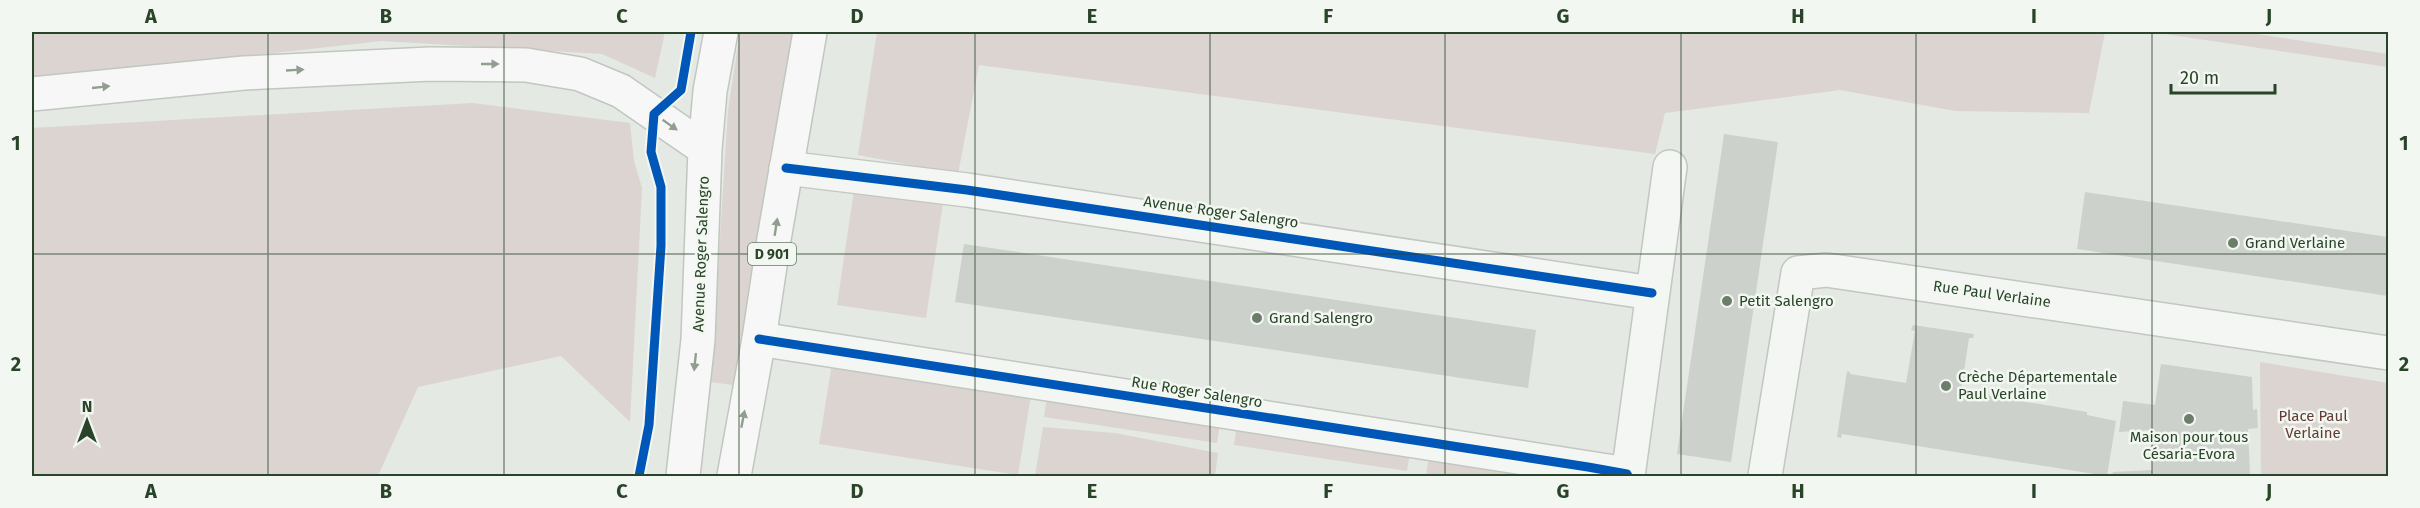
<svg xmlns="http://www.w3.org/2000/svg" width="2420" height="508" viewBox="0 0 2420 508" font-family="'Fira Sans',sans-serif">
  <rect width="100%" height="100%" fill="#e4e9e3"/>
  <path fill="#dcd4d1" d="M32 32H665L655 78 602 54 382 41 32 80Z
    M740 32H801L743 365 732 385 711 382 728 110Z
    M877 32H2105L2089 113 1955 111 1840 90 1665 113 1655 154 979 65 958 174 858 155Z
    M2151 32H2244L2388 54V67Z
    M473 103 630 123 634 161 642 188 630 422 561 356 418 387 378 476H32V128Z
    M854 190 943 203 926 318 837 305Z
    M833 357 1032 389 1018 475 819 444Z
    M2260 362 2388 383V476H2261Z
    M1048 391 1221 417 1217 443 1044 417Z
    M1238 419 1411 445 1407 471 1234 445Z
    M1043 427 1115 433 1218 453 1215 476H1035Z
    M1430 448 1568 476H1426Z"/>
  <path fill="#ccd1cc" d="M1724 134 1778 142 1731 462 1677 454Z
    M2085 192 2388 237V296L2077 249Z
    M964 244 1536 330 1528 388 955 302Z
    M1913 325 1974 334 1973 338H1969L1961 391 2087 412V415L2116 421 2107 476 1842 434 1841 438 1837 437 1847 371 1850 372V374L1906 383 1915 331 1911 330Z
    M2161 364 2252 377 2253 410 2257 409 2258 428 2248 429 2250 476H2112L2113 472 2152 470V430L2119 432 2123 401 2155 405Z"/>
  <g fill="none" stroke-linecap="round" stroke-linejoin="round">
    <g stroke="#c2c7c1" stroke-width="36">
      <path id="street" d="M786 168 967 190 1652 293
        M759 339 1627 474
        M1628 476 1670 167
        M1765 476 1798 273 1826 270 2388 353"/>
    </g>
    <g stroke="#c0c7c0" stroke-width="36">
      <path id="primary" d="M32 94 244 73 430 64 526 65 580 74 621 91 705 149
        M683 476 698 340 705 149 710 91 721 32
        M734 476 759 339 774 239 810 32"/>
    </g>
    <use href="#street" stroke="#f3f6f3" stroke-width="33"/>
    <use href="#primary" stroke="#f7f7f7" stroke-width="33"/>
    <g stroke="#f2f8f1" stroke-width="13">
      <path id="cycleway" d="M786 168 967 190 1652 293
        M759 339 1588 467 1627 474 1628 476
        M639 476 649 425 661 246V187L651 152 654 114 681 90 691 32"/>
    </g>
    <use href="#cycleway" stroke="#0057b8" stroke-width="9"/>
  </g>
  <defs><path id="oneway-solid" d="M-6-.8H1V-3.2L6.5 0L1 3.2V.8H-6Z" transform="scale(1.5)"/></defs>
  <g fill="#909e90">
    <use href="#oneway-solid" transform="translate(490 64)"/>
    <use href="#oneway-solid" transform="translate(295 70) rotate(-3)"/>
    <use href="#oneway-solid" transform="translate(101 87) rotate(-6)"/>
    <use href="#oneway-solid" transform="translate(670 125) rotate(35)"/>
    <use href="#oneway-solid" transform="translate(776 227) rotate(-81)"/>
    <use href="#oneway-solid" transform="translate(695 362) rotate(96)"/>
    <use href="#oneway-solid" transform="translate(743 419) rotate(-79)"/>
  </g>
  <path fill="none" stroke="#294428" stroke-width="1.5" stroke-opacity="0.55" d="M268 32V476M504 32V476M739 32V476M975 32V476M1210 32V476M1445 32V476M1681 32V476M1916 32V476M2152 32V476M32 254H2388"/>
  <g fill="#6a7e69" stroke="#f2f8f1" stroke-width="2">
    <circle cx="2233" cy="243" r="6"/>
    <circle cx="1727" cy="301" r="6"/>
    <circle cx="1257" cy="318" r="6"/>
    <circle cx="1946" cy="386" r="6"/>
    <circle cx="2189" cy="419" r="6"/>
  </g>
  <g text-anchor="middle" dominant-baseline="central" stroke-width="5" stroke-linejoin="round" paint-order="stroke">
    <rect fill="#f2f8f1" stroke="#657a64" stroke-width="1.5" x="748" y="243" width="48" height="22" rx="4.5"/>
    <g font-size="14" font-weight="bold" fill="#294428">
      <text x="772" y="254">D 901</text>
    </g>
    <g font-size="15" fill="#294428" stroke="#f2f8f1">
      <text transform="translate(1221 212) rotate(8)">Avenue Roger Salengro</text>
      <text transform="translate(701 254) rotate(-88)">Avenue Roger Salengro</text>
      <text transform="translate(1992 294) rotate(8)">Rue Paul Verlaine</text>
      <text transform="translate(1197 392) rotate(9)">Rue Roger Salengro</text>
    </g>
    <g font-size="15" fill="#294428" stroke="#f2f8f1" text-anchor="start">
      <text x="2245" y="243">Grand Verlaine</text>
      <text x="1739" y="301">Petit Salengro</text>
      <text x="1269" y="318">Grand Salengro</text>
      <text x="1958" y="377">Crèche Départementale<tspan x="1958" dy="17">Paul Verlaine</tspan></text>
      <text x="2189" y="437" text-anchor="middle">Maison pour tous<tspan x="2189" dy="17">Césaria-Evora</tspan></text>
    </g>
    <g font-size="15" fill="#613b34" stroke="#f2f8f1">
      <text x="2313" y="416">Place Paul<tspan x="2313" dy="17">Verlaine</tspan></text>
    </g>
  </g>
  <rect width="2420" height="508" fill="none" stroke="#f2f8f1" stroke-width="66"/>
  <g transform="translate(87 421)" stroke="#f2f8f1" stroke-width="4.5" paint-order="stroke">
  <path d="M0-4.5L10 22L0 15L-10 22Z" fill="#294428"/>
  <text y="-9" font-size="16" font-weight="bold" text-anchor="middle" fill="#294428">N</text>
  </g>
  <path d="M2171 84v9h104v-9" fill="none" stroke="#294428" stroke-width="3"/>
  <text x="2180" y="84" font-size="18" fill="#294428" stroke="#f2f8f1" stroke-width="4.5" paint-order="stroke">20 m</text>
  <rect x="33" y="33" width="2354" height="442" fill="none" stroke="#294428" stroke-width="2"/>
  <g font-size="20" text-anchor="middle" font-weight="bold" fill="#294428">
    <text x="151" y="23">A</text>
    <text x="386" y="23">B</text>
    <text x="622" y="23">C</text>
    <text x="857" y="23">D</text>
    <text x="1092" y="23">E</text>
    <text x="1328" y="23">F</text>
    <text x="1563" y="23">G</text>
    <text x="1798" y="23">H</text>
    <text x="2034" y="23">I</text>
    <text x="2269" y="23">J</text>
    <text x="16" y="150">1</text>
    <text x="2404" y="150">1</text>
    <text x="16" y="371">2</text>
    <text x="2404" y="371">2</text>
    <text x="151" y="498">A</text>
    <text x="386" y="498">B</text>
    <text x="622" y="498">C</text>
    <text x="857" y="498">D</text>
    <text x="1092" y="498">E</text>
    <text x="1328" y="498">F</text>
    <text x="1563" y="498">G</text>
    <text x="1798" y="498">H</text>
    <text x="2034" y="498">I</text>
    <text x="2269" y="498">J</text>
  </g>
</svg>
